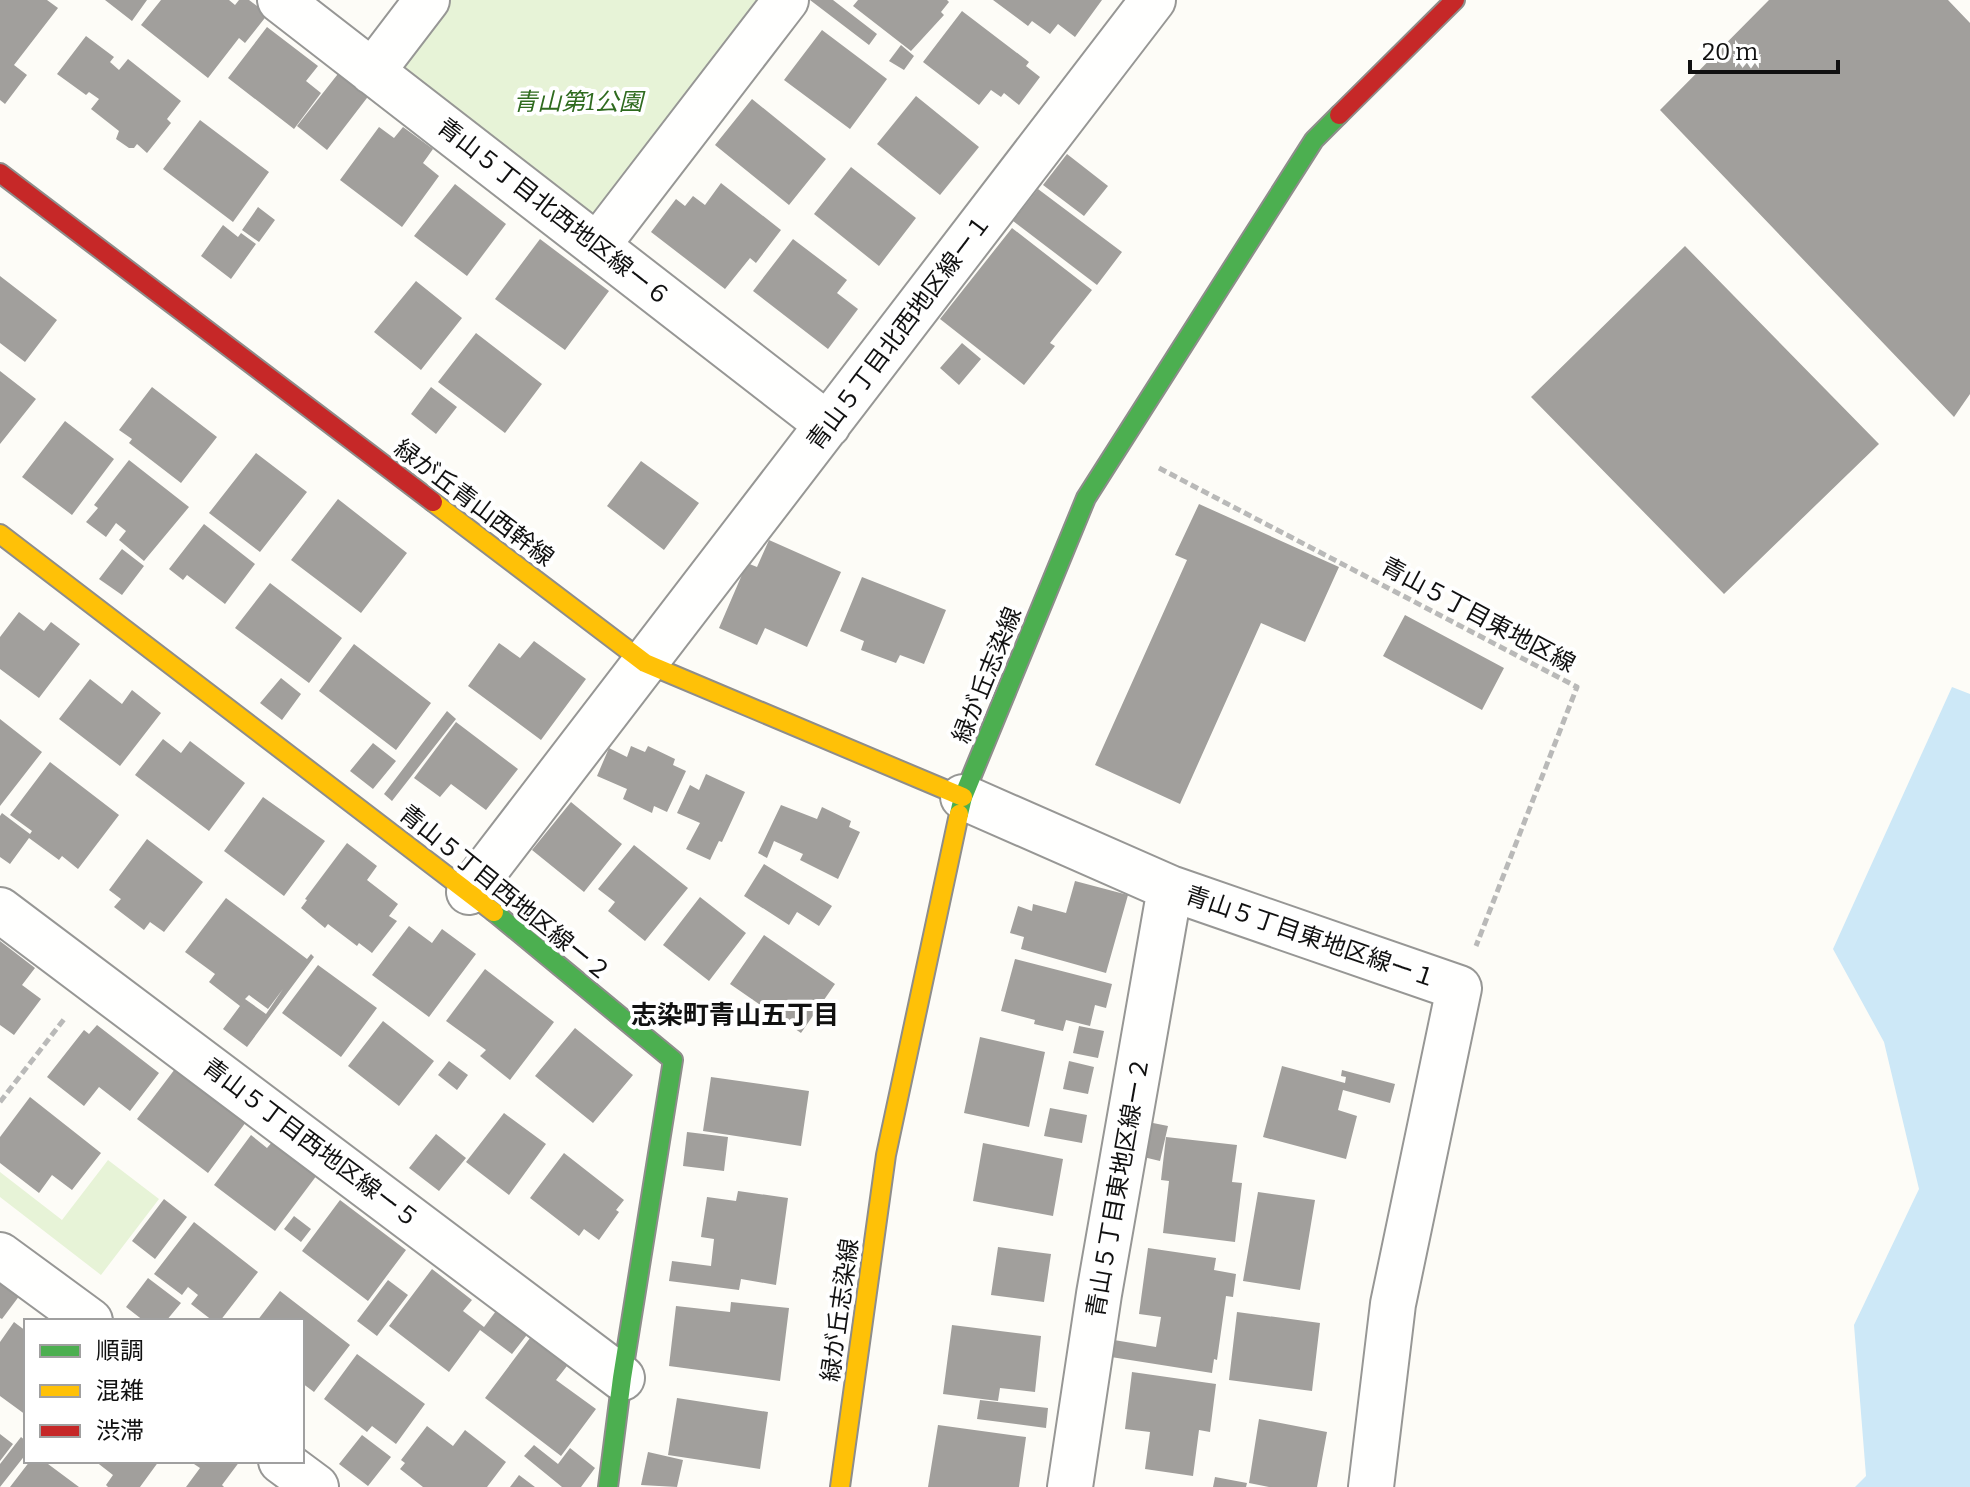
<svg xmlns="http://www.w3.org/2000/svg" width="1970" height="1487" viewBox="0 0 1970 1487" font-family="Bitter,'Noto Sans JP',serif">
  <rect width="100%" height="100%" fill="#fdfcf7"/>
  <path fill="#e7f3d7" d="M427 0H786L597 246 372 72Z
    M108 1160 159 1199 101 1275 0 1197V1172L62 1220Z"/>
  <path fill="#cde8f7" d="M1952 687 1970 694V1487H1855L1866 1476 1854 1325 1919 1189 1884 1042 1833 949Z"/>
  <path fill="#a19f9c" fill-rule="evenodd" d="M0 0H47L58 8 14 65 27 75 5 104 0 100Z
    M105 0H147L132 21Z
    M161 0H229L235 5 239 0H249L268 14 245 43 239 38 208 78 141 25Z
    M810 0H833L877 34 869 45Z
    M858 0H947L949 2 941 12 944 15 911 51 853 6Z
    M993 0H1102L1075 37 1058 24 1050 34 1032 21 1028 26Z
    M1769 0H1948L1970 23V394L1954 417 1660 110Z
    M962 11 1029 62 1026 66 1040 77 1019 105 1004 93 1001 97 991 90 979 105 923 62Z
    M267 27 318 66 306 81 321 93 294 129 228 78Z
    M822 30 887 79 850 129 784 80Z
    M86 36 114 57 110 62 119 70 128 59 181 101 167 119 171 123 147 153 137 144 134 148H129L116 139 119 131 91 109 99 99 89 92 86 95 57 74Z
    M901 45 914 56 904 70 889 61Z
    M341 70 370 94 327 150 297 126Z
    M916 96 979 147 940 195 877 144Z
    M752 99 826 159 789 205 715 145Z
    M200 120 269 172 233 222 163 169Z
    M379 127 394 138 403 127 433 149 423 163 439 176 402 227 340 180Z
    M1067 154 1108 186 1084 216 1043 185Z
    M851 167 916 218 879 266 814 214Z
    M721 183 781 230 756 263 750 258 725 289 651 232 676 199 685 206 693 196 705 205Z
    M455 184 506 224 467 276 414 236Z
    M1038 189 1122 252 1097 285 1013 221Z
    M258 207 275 220 259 242 242 230Z
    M223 225 238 237 241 233 256 244 231 279 201 256Z
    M1012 228 1092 290 1050 343 1055 346 1024 385 940 319Z
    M540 239 609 291 565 350 495 299Z
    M793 239 847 280 837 293 858 309 828 349 753 291Z
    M1685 246 1879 444 1724 594 1531 397Z
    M0 276 57 320 25 362 0 343Z
    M416 281 462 318 421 370 374 332Z
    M476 333 542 384 505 433 438 382Z
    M962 343 981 359 959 385 940 368Z
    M0 371 36 399 0 444Z
    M152 387 217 437 181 483 129 443 132 439 119 430Z
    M431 387 457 407 436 434 411 414Z
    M65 421 114 459 72 515 22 477Z
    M256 453 307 492 260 552 209 513Z
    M129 460 189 507 144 561 119 540 126 531 116 523 106 537 86 522 98 508 94 505Z
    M641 461 699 503 664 550 607 506Z
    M338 499 407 553 361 613 291 560Z
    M1199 504 1339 567 1305 642 1261 623 1180 804 1095 765 1187 560 1175 555Z
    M204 524 255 564 225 604 187 575 183 580 169 569Z
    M769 540 841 572 807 647 765 628 757 645 719 628 747 563 757 567Z
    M122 549 144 566 122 595 99 579Z
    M862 577 946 610 924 664 900 655 896 663 861 650 864 641 840 631Z
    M270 583 342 638 309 683 235 628Z
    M19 612 44 631 51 622 80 644 39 698 0 669V637Z
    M1405 615 1504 668 1482 710 1383 656Z
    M534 641 586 679 541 740 468 686 499 643 520 658Z
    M354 644 431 703 396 750 319 691Z
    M281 678 301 694 282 720 260 703Z
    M90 679 122 704 132 690 161 713 120 766 59 719Z
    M447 711 456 719 392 801 384 794Z
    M0 719 42 752 0 806Z
    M456 722 518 769 486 810 451 784 440 797 414 778Z
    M163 739 181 753 190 741 245 783 209 831 135 775Z
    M373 743 396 761 373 789 350 771Z
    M631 746 645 752 648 746 675 759 673 765 686 771 667 812 654 806 652 813 623 799 627 789 597 776 609 748 627 757Z
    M50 762 119 815 78 869 62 856 59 860 29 838 10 864 0 857V816L2 813 30 834 32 831 10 815Z
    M706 774 745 792 722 842 719 841 710 860 686 849 700 823 677 813 690 785 699 790Z
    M263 797 325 841 284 896 224 851Z
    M571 802 622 844 584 892 532 850Z
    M781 805 817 819 822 807 851 821 849 827 860 832 838 879 800 860 803 854 774 841 767 858 758 853Z
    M147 839 203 882 164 932 150 922 144 930 114 907 121 899 109 890Z
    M347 843 377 866 367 880 398 904 389 916 397 921 372 953 359 943 357 946 328 924 325 928 301 908 307 900 305 899Z
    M634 845 688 888 645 941 608 911 615 902 598 889Z
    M764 864 832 906 819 926 797 912 789 925 744 896Z
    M1075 881 1128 895 1106 973 1021 949 1024 937 1010 933 1018 906 1032 911 1033 904 1066 913Z
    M700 897 746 933 709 981 663 945Z
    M226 898 307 959 311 954 314 957 247 1047 223 1029 240 1006 209 982 215 974 185 952ZM283 989 266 1014 245 999 249 995 268 1009Z
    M409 926 432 943 442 929 476 954 429 1017 372 975Z
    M764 935 835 984 801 1033 730 984Z
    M0 941 35 968 22 985 41 999 14 1035 0 1025Z
    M1015 959 1112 984 1106 1008 1095 1005 1090 1026 1066 1020 1063 1031 1034 1024 1035 1020 1001 1011Z
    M318 965 377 1008 341 1057 282 1013Z
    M485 969 554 1022 510 1080 480 1056 486 1050 446 1021Z
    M383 1021 434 1061 399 1106 348 1066Z
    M97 1025 159 1073 130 1111 99 1087 84 1106 47 1077 84 1030 89 1034Z
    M1079 1026 1104 1031 1098 1058 1073 1053Z
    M575 1028 633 1075 593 1123 535 1076Z
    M980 1037 1045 1052 1029 1127 964 1113Z
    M449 1061 468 1075 457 1090 438 1075Z
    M1069 1061 1094 1067 1088 1094 1063 1089Z
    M178 1065 249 1118 208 1173 137 1119Z
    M1282 1066 1345 1083 1346 1077 1341 1076 1342 1070 1395 1084 1390 1103 1343 1090 1338 1110 1357 1116 1346 1159 1263 1137Z
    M711 1077 809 1091 801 1146 703 1131Z
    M30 1097 101 1153 72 1190 52 1175 39 1193 0 1163V1137Z
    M1050 1108 1087 1115 1082 1143 1044 1136Z
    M504 1113 546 1144 509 1195 466 1162Z
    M1143 1121 1168 1126 1160 1161 1135 1155Z
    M687 1132 728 1137 724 1171 683 1166Z
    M436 1134 466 1158 439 1191 409 1168Z
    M251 1135 267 1148 273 1141 317 1175 275 1231 214 1185Z
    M1166 1137 1237 1145 1232 1182 1242 1183 1235 1242 1163 1233 1169 1181 1161 1180Z
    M983 1143 1063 1159 1053 1216 973 1201Z
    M564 1153 624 1200 616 1210 619 1212 599 1240 584 1229 579 1236 530 1198Z
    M738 1191 788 1198 776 1285 741 1279 739 1290 669 1281 672 1261 711 1266 714 1239 701 1237 707 1197 736 1201Z
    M1258 1192 1315 1200 1300 1290 1243 1281Z
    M164 1199 187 1217 155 1259 132 1241Z
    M340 1200 406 1250 368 1301 302 1251Z
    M294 1216 311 1229 301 1242 284 1229Z
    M194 1222 258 1272 220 1321H213L191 1304 198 1295 188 1287 182 1295 154 1274Z
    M998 1247 1051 1254 1044 1302 991 1295Z
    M1148 1248 1216 1258 1214 1270 1236 1274 1233 1297 1226 1296 1217 1360 1214 1359 1212 1373 1111 1357 1114 1340 1156 1347 1161 1317 1139 1314Z
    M432 1269 472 1300 463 1311 484 1327 502 1303 533 1327 512 1354 480 1330 449 1372 389 1326Z
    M0 1274 23 1291 2 1319 0 1318Z
    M148 1278 181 1303 166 1321H144L126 1307Z
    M388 1280 408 1295 377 1336 357 1321Z
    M280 1291 350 1345 314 1392 302 1383V1321H257Z
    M731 1302 789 1308 780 1381 669 1366 676 1306 730 1312Z
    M1237 1312 1320 1323 1312 1391 1229 1380Z
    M14 1322 26 1331V1415L0 1396V1342Z
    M952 1325 1041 1336 1035 1392 1000 1388 998 1401 943 1394Z
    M530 1338 567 1366 556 1380 596 1409 561 1456 485 1398Z
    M357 1354 425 1404 396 1444 372 1426 367 1432 324 1399Z
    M1132 1372 1216 1384 1210 1432 1199 1430 1193 1476 1145 1469 1150 1432 1125 1429Z
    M677 1398 768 1412 760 1469 668 1455Z
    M980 1400 1048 1408 1046 1428 977 1419Z
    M1259 1419 1327 1432 1317 1487H1269L1249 1483Z
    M938 1425 1026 1437 1019 1487H928Z
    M427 1426 453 1446 465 1430 506 1462 487 1487H423L400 1469 405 1463 401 1460Z
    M0 1434 13 1444 0 1461Z
    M362 1435 391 1457 368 1486 339 1464Z
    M21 1437 26 1441V1454L0 1487V1464Z
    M534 1445 558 1464 570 1448 595 1468 581 1487H562L524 1456Z
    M648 1452 683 1460 677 1487 641 1485Z
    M30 1461H44L79 1487H10Z
    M95 1461H159L140 1487H108L106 1485 113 1475Z
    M196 1461H240L222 1485 224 1487H186L200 1468 194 1464Z
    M519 1475 535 1487H510Z
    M1215 1477 1247 1483 1246 1487H1213Z"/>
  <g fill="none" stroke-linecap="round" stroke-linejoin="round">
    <g stroke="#979795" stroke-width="48">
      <path id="street" d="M280 0 828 425
        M372 72 427 0
        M597 246 786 0
        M963 797 1170 888 1459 988 1393 1304 1371 1487
        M469 892 1153 0
        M0 910 622 1378
        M0 1255 90 1321
        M281 1461 316 1487
        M1070 1487 1099 1294 1170 888"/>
    </g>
    <g stroke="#8e8d8b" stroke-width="22">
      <path id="fast" d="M959 814 963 797 1086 498 1314 140 1339 115
        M494 912 673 1060 622 1378 608 1487"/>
    </g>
    <g stroke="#8e8d8b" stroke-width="22">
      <path id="slow" d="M433 502 645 663 963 797
        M0 534 494 912
        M840 1487 886 1155 959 814"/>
    </g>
    <g stroke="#8e8d8b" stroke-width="22">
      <path id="jam" d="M1339 115 1455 0
        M0 173 433 502"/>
    </g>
    <path stroke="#b9b9b8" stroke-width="5" stroke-dasharray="8 4" stroke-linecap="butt" d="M1159 468 1577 687 1476 946
      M0 1102 65 1018"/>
    <use href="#street" stroke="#fffffe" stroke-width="44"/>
    <use href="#fast" stroke="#4caf50" stroke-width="18"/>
    <use href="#slow" stroke="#ffc107" stroke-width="18"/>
    <use href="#jam" stroke="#c62828" stroke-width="18"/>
  </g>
  <g text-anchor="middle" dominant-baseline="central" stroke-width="8" stroke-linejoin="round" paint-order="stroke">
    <g font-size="24" font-style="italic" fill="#2f6b1f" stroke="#fff">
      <text x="578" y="102">青山第1公園</text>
    </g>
    <g font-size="24" fill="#111" stroke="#fff">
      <text transform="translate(554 212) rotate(38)">青山５丁目北西地区線ー６</text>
      <text transform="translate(899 332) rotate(-53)">青山５丁目北西地区線ー１</text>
      <text transform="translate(474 503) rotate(37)">緑が丘青山西幹線</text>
      <text transform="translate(1478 615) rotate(28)">青山５丁目東地区線</text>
      <text transform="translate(987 675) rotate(-68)">緑が丘志染線</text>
      <text transform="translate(505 893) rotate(39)">青山５丁目西地区線ー２</text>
      <text transform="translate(1311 937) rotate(19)">青山５丁目東地区線ー１</text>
      <text transform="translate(311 1143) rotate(37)">青山５丁目西地区線ー５</text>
      <text transform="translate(1118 1187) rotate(-80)">青山５丁目東地区線ー２</text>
      <text transform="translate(840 1310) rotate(-82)">緑が丘志染線</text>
    </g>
    <g font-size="26" font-weight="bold" fill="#111" stroke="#fff">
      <text x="735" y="1015">志染町青山五丁目</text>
    </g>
  </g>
  <rect x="24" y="1319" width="280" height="144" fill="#ffffff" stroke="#a0a0a0" stroke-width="2"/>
  <rect x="40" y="1345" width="40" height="12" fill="#4caf50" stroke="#a0a0a0" stroke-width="2"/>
  <text x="96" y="1359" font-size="24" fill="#111111">順調</text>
  <rect x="40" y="1385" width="40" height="12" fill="#ffc107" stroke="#a0a0a0" stroke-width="2"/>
  <text x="96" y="1399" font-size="24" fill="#111111">混雑</text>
  <rect x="40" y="1425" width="40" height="12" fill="#c62828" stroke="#a0a0a0" stroke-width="2"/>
  <text x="96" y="1439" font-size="24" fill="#111111">渋滞</text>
  <path d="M1690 60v12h148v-12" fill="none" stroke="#111111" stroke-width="4"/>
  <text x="1702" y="60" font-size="24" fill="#111111" stroke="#ffffff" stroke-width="6" paint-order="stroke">20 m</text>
</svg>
